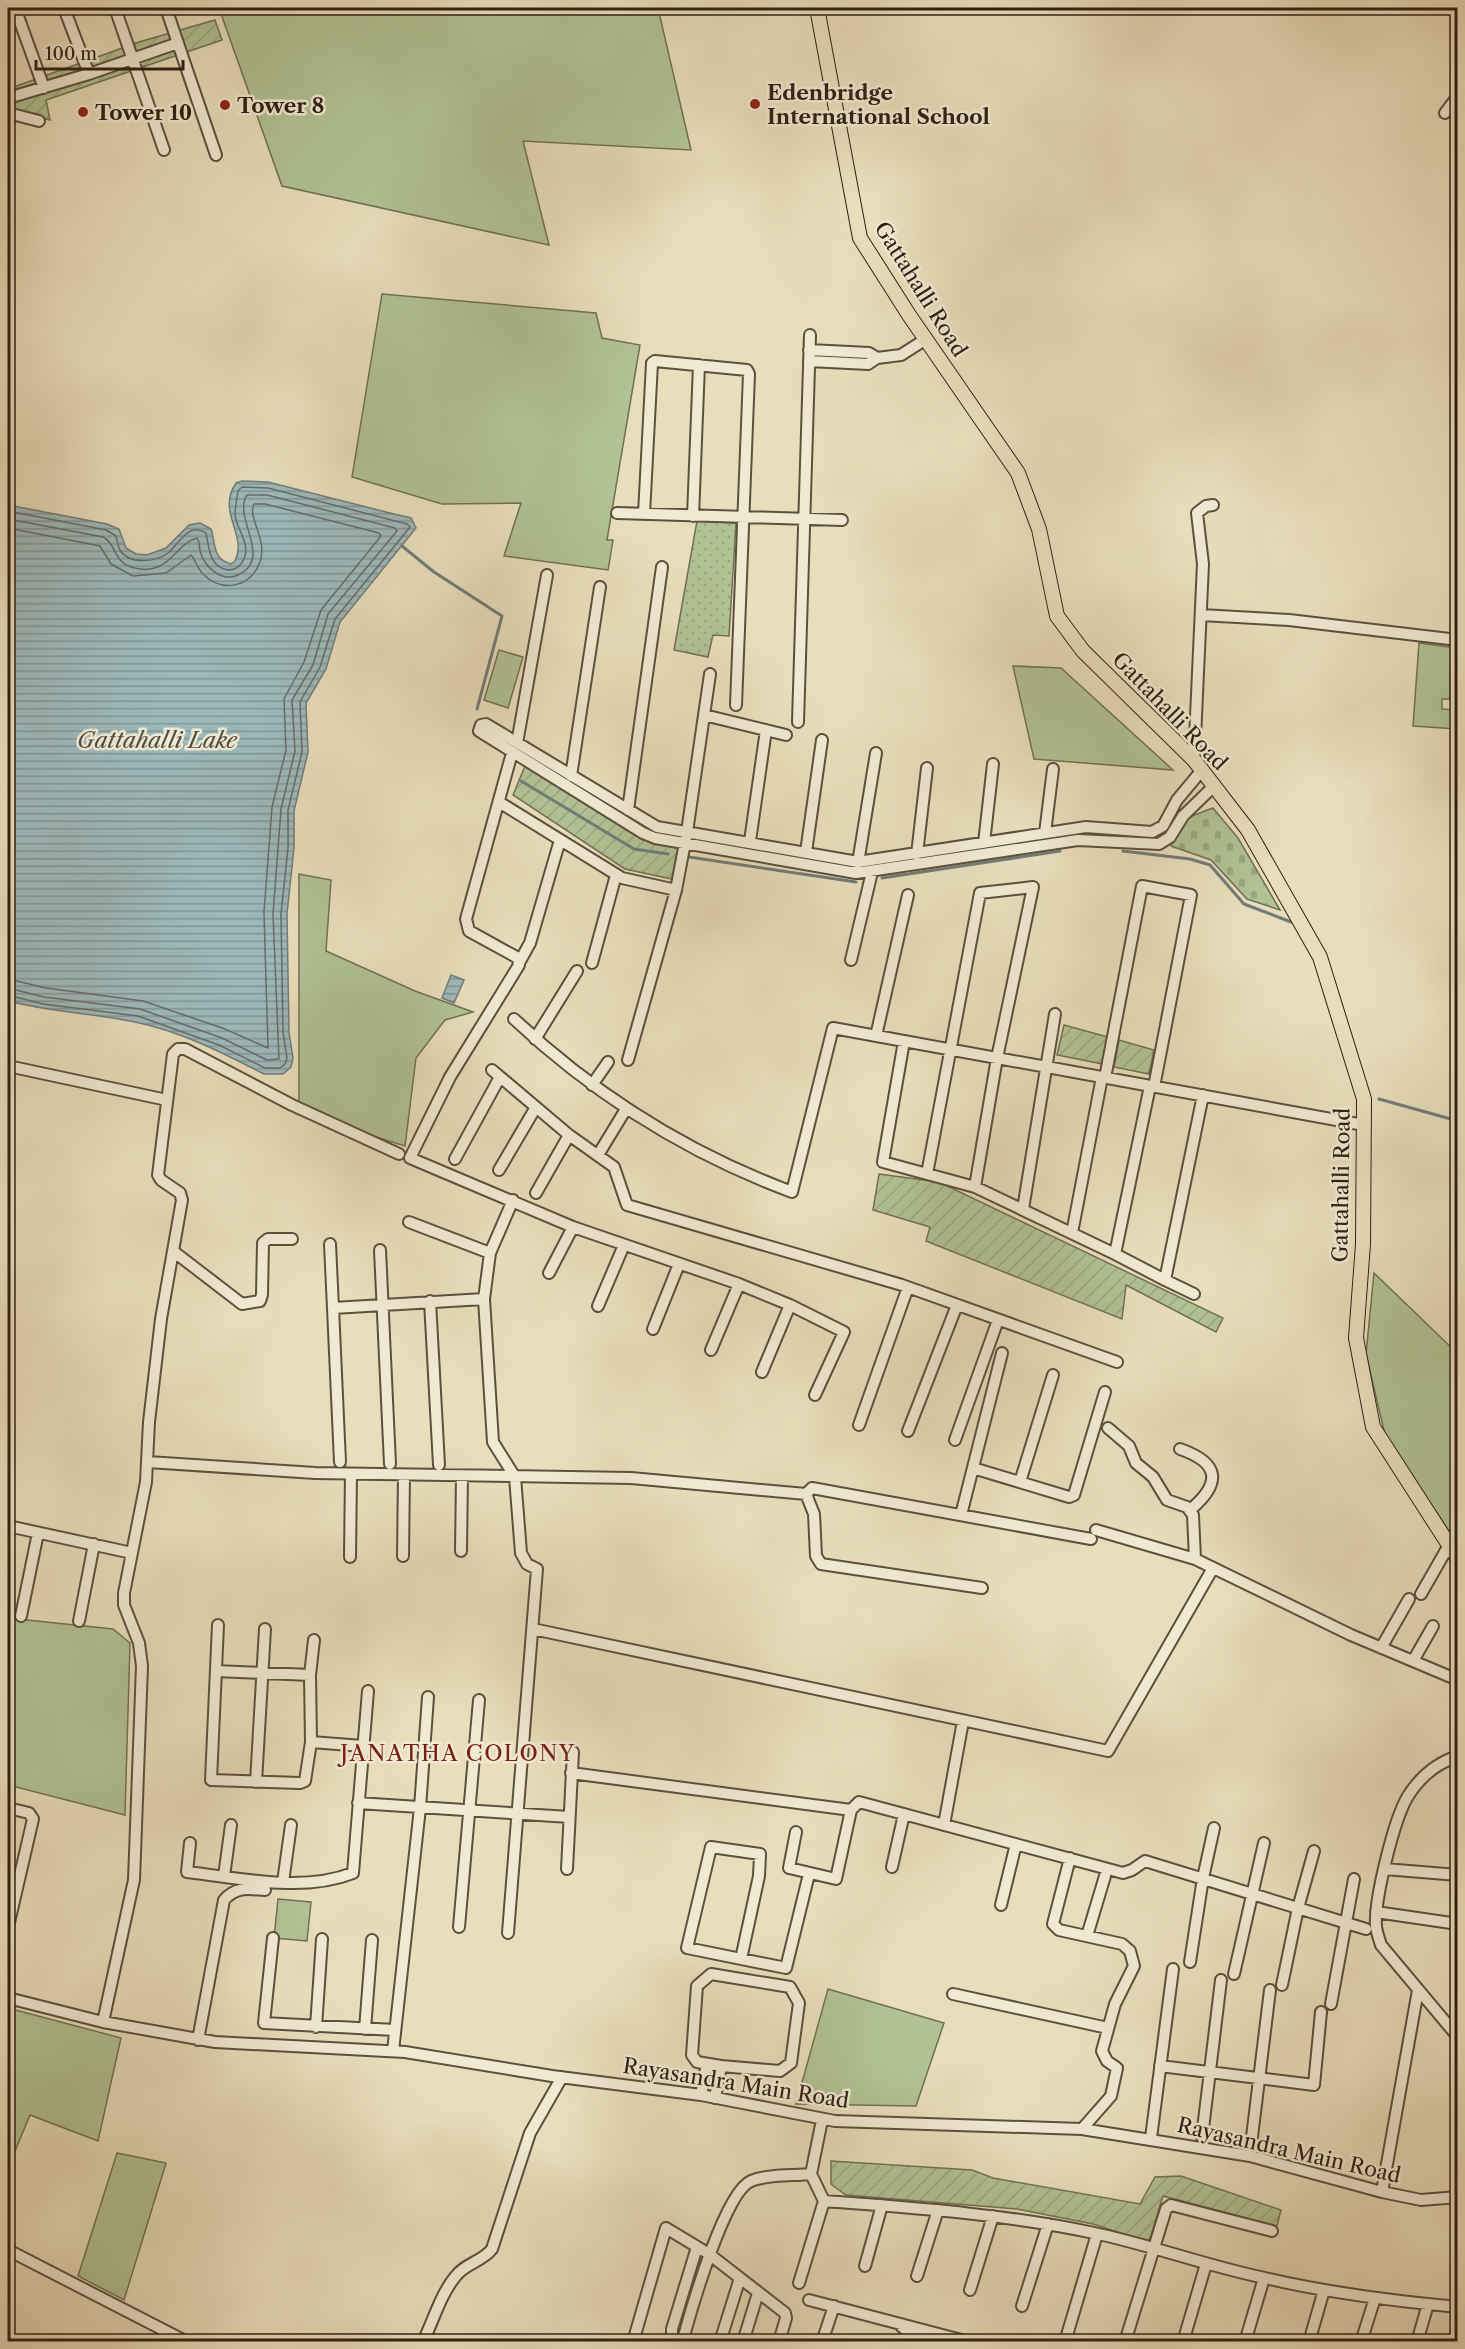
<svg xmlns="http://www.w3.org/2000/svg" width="1465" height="2349" viewBox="0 0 1465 2349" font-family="'Libre Caslon Text',serif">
  <defs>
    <pattern id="cemetery-stones" width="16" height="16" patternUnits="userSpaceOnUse" patternTransform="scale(1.5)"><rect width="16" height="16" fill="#b1c294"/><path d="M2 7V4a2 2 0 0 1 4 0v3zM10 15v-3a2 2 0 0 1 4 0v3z" fill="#99a67f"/></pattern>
    <pattern id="park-dots" width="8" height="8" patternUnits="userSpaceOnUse" patternTransform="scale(1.5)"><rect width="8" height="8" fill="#b1c294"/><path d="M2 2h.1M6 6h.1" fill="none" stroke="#99a67f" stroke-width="1.8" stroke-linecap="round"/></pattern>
    <pattern id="garden-furrows" width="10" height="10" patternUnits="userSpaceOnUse" patternTransform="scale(1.5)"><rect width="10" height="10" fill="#b1c294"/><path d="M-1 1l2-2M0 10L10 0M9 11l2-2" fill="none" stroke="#99a67f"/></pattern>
    <pattern id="water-rules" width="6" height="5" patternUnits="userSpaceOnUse" patternTransform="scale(1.5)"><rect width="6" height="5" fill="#9db9bb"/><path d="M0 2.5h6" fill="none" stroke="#809697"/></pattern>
  </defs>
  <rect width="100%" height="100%" fill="#e9debc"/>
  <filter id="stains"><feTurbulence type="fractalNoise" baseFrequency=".00333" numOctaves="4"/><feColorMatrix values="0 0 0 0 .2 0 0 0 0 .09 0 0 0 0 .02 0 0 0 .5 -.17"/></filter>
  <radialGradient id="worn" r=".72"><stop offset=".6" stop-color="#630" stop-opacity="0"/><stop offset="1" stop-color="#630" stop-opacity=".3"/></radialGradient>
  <path fill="#b1c294" stroke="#707154" stroke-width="1.5" d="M219 8H658L691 150 523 141 549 245 282 186Z
    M382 294 596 313 602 338 640 345 607 540H613L608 570 504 556 521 503 442 504 352 477Z
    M1419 643 1457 648 1456 667 1450 668V699H1442V709L1457 710V729L1413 726Z
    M499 650 523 657 508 708 484 700Z
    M1013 666 1061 668 1173 770 1034 759Z
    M299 874 331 880 326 951 415 991 473 1012 445 1020 416 1058 405 1146 299 1113Z
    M1374 1273 1457 1353V1543L1385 1435 1366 1354Z
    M8 1618 113 1629 130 1643 125 1815 8 1785Z
    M278 1899 311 1902 307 1941 274 1938Z
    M828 1989 944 2023 916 2106 796 2104Z
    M8 2008 121 2038 98 2141 30 2115 8 2168Z
    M117 2153 166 2163 124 2300 78 2276Z"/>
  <path fill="url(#cemetery-stones)" stroke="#707154" stroke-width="1.5" d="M1213 808 1238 838 1280 910 1247 899 1211 860 1171 846 1184 819Z"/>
  <path fill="url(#park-dots)" stroke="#707154" stroke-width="1.5" d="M697 521 736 523 729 636 713 635 708 657 674 650Z"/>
  <path fill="url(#garden-furrows)" stroke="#707154" stroke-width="1.5" d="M215 20 222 40 46 100 50 120 8 110V89L139 42Z
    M525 766 643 840 679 845 672 879 625 869 513 795Z
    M1064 1025 1108 1037 1103 1064 1057 1055Z
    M1119 1040 1154 1050 1149 1074 1114 1067Z
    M879 1174 939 1182 1223 1318 1216 1332 1126 1285 1122 1319 926 1241 930 1227 873 1210Z
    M831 2161 972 2170 993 2178 1140 2204 1155 2177 1181 2176 1281 2210 1277 2226 1163 2196 1150 2239 1145 2241 1093 2224 1017 2209 846 2195 831 2184Z"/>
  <path fill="url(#water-rules)" stroke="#717c78" stroke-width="1.5" d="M242 481 268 482 394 514 411 518 416 528 340 622 326 669 306 703 308 752 294 811V848L287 914 289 1032 293 1058 291 1067 283 1074H264C223 1053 180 1031 135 1022 92 1013 50 1012 8 1001V505L107 524 119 529 126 548 136 554 147 555 166 548 189 525 200 523 211 529C216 544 212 559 231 564L235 561C248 535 216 512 236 483Z
    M451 975 464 980 454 1003 442 998Z"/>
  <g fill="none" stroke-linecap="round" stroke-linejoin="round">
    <path stroke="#666c67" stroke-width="1.5" d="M8 511 106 530 116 536C117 540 118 546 120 550 129 565 156 562 168 553 179 544 189 521 206 533 209 547 209 567 228 570 233 570 238 568 241 564 254 546 237 532 235 515 235 507 237 499 238 491L242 487 268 488 407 524 410 527 335 619 320 667 300 702 302 752 288 810V848L281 914 283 1032 287 1058 285 1064 280 1068H265L219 1045 138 1016 43 1004 8 995
      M8 519 103 537C116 543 113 561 131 567 169 579 175 543 197 538 200 542 199 545 200 551 204 566 221 583 238 575 274 558 232 518 247 495H267L395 528 397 531 328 614 313 665 292 700 295 751 281 809 273 914 279 1059 267 1060 222 1038 140 1009 44 997 8 988
      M8 528 100 546 111 564 133 576 166 573 191 555C196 561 198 569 203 574 222 593 250 588 260 562 268 539 247 518 254 504H265L379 533 381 536 321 610 304 662 284 699 286 750 272 807 264 912 268 1048 225 1029 143 1001 46 988 8 979"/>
    <path stroke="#717c78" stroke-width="3" d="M402 546 434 572 502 616 477 709
      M521 781 634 849 668 854
      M1123 851 1190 859 1210 865 1244 904 1291 922
      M689 857 856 882
      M882 878 1060 851
      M1379 1099 1458 1121"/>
    <g stroke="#5d503d" stroke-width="14">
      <path id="minor" d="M15 8 44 88
        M64 8 89 74
        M115 8 164 150
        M166 8 216 155
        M8 98 89 74 178 43
        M8 113 39 121
        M1445 113 1458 96
        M809 350 869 353 877 358
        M809 361 868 364 877 358 901 355 926 339
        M617 513 842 520
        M644 514 652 363 655 361 747 370 749 374 736 705
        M693 516 699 365
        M1201 615 1289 620 1458 640
        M704 715 786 735
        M798 722 810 335
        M517 743 547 575
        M512 753 466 919 469 931 518 958 519 965 450 1077 410 1158 573 1227 739 1284 790 1305 844 1332 815 1395
        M1194 760 1203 564 1197 513 1206 506 1213 505
        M1202 770 1177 800 1163 826 1152 832 1086 827 858 862 657 827 486 724 481 725 479 731 643 833 655 838 856 873 1078 840 1159 844 1170 837 1183 816 1214 786
        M571 776 600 587
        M499 802 622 878 676 890
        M628 810 662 567
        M1045 833 1053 769
        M750 841 766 730
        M984 843 993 764
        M806 852 822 740
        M917 854 927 768
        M857 869 876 753
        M851 960 872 872
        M520 961 530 943 560 840
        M592 963 616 875
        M514 1019C595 1095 687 1153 792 1192L833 1028 1364 1125
        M876 1036 908 895
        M535 1039 577 971
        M904 1041 883 1162 975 1187 1115 1254 1150 1086
        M628 1060 676 890 687 832 710 674
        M8 1066 167 1100
        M492 1070 569 1135 614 1167 627 1205 902 1285 1117 1362
        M1105 1078 1142 886 1191 895 1154 1087
        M592 1085 608 1062
        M598 1155 626 1109
        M455 1159 500 1077
        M499 1170 536 1107
        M927 1174 980 893 1033 887 997 1058 975 1187
        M536 1193 569 1135
        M1023 1209 1055 1014
        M409 1222 490 1253 513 1200
        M1072 1233 1102 1077
        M330 1244 333 1308
        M380 1250 390 1464
        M173 1251 242 1304 260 1301 262 1295 263 1243 268 1239H292
        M490 1253 484 1299 493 1442 515 1477 521 1553 527 1564 537 1569 508 1933
        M1115 1254 1165 1280 1203 1095
        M549 1273 573 1227
        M1165 1280 1194 1294
        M430 1301 439 1465
        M598 1306 624 1245
        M653 1329 679 1264
        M711 1350 739 1284
        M762 1372 790 1305
        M859 1425 908 1287
        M1108 1428 1129 1446 1136 1463 1153 1477 1167 1500 1187 1507 1193 1515 1195 1559
        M908 1431 957 1305
        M955 1440 998 1320
        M1180 1449C1220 1463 1222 1483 1190 1510
        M148 1462 315 1473 631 1478 806 1494 812 1488 1091 1539
        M340 1462 333 1308 484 1299
        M973 1468 1069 1497 1074 1495 1105 1392
        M1020 1482 1053 1375
        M806 1494 814 1514 816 1556 821 1564 982 1588
        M961 1515 1002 1353
        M8 1526 132 1553
        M1096 1530 1195 1559 1351 1635 1458 1680
        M461 1551 462 1476
        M403 1556 404 1475
        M350 1557 351 1474
        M1421 1594 1449 1545
        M21 1616 38 1533
        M79 1621 94 1544
        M218 1625 211 1780 300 1783 305 1781 311 1742 363 1746
        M533 1629 1108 1751 1213 1568
        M1381 1648 1409 1599
        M1413 1661 1433 1626
        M216 1671 310 1675 311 1742
        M310 1675 314 1640
        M1458 1756C1437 1763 1420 1777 1408 1796 1394 1819 1374 1900 1376 1927 1377 1933 1379 1939 1381 1945L1458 2037
        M571 1773 851 1810 859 1802 1123 1873 1132 1870 1145 1861 1366 1929
        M256 1782 265 1629
        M358 1803 569 1817
        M8 1808 29 1813 33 1819 8 1927
        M944 1825 963 1721
        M796 1832 789 1868 836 1879 851 1810
        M190 1843 187 1872C240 1878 302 1893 353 1873L368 1691
        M1070 1858 1053 1924 1059 1930 1122 1944 1130 1951 1134 1966 1115 2004 1102 2051 1107 2061 1117 2068 1111 2096 1082 2129
        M892 1867 904 1814
        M567 1869 573 1752
        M1385 1869 1458 1875
        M224 1876 231 1825
        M283 1882 291 1825
        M1001 1905 1016 1844
        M1376 1912 1458 1924
        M459 1927 479 1700
        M1087 1936 1105 1876
        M273 1938 264 2023 395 2030
        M741 1959 759 1876 760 1854 711 1847 687 1948 786 1968 809 1874
        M1190 1962 1203 1878 1214 1828
        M1234 1974 1264 1843
        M1282 1985 1298 1908 1314 1851
        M953 1994 1108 2028
        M8 1998 103 2022 215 2042 405 2052 552 2076 701 2095 835 2121 1082 2129 1250 2156 1382 2192 1421 2200 1458 2197
        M1331 2004 1354 1879
        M103 2022 134 1880 142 1666 139 1643 124 1605V1593L146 1482 149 1422 161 1319 182 1200 180 1193 161 1180 158 1175 173 1054 178 1049H185L292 1105 399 1154
        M316 2027 322 1939
        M365 2029 372 1940
        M198 2040 224 1900C236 1886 248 1889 265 1890
        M393 2051 420 1808 428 1697
        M1160 2066 1314 2085 1321 2012
        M701 2095 707 2064
        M715 2098 721 2066 780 2071 791 2063 799 2003 790 1987 711 1974 697 1986 692 2055 697 2062 721 2066
        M1202 2137 1221 1980
        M1151 2138 1173 1969
        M1251 2145 1270 1990
        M811 2174 824 2201
        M1382 2192 1418 1990
        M8 2250 187 2342
        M865 2266 882 2205
        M917 2276 938 2210
        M799 2283 824 2201C914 2208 1005 2214 1094 2233 1151 2245 1207 2266 1265 2278 1328 2293 1393 2301 1458 2307
        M970 2290 993 2216
        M809 2300 969 2342
        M1022 2306 1048 2224
        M902 2327 923 2342
        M423 2342C433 2321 441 2294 455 2277 465 2263 482 2262 492 2249L530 2133 562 2077
        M633 2342 666 2228 709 2254 785 2313 786 2318 779 2342
        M675 2342 672 2337V2329L697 2247
        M680 2342 684 2336C692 2307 725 2192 751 2181 768 2174 793 2176 811 2174L822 2120
        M720 2342 740 2278
        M743 2342 758 2293
        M822 2342 834 2306
        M1065 2342 1097 2234
        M1125 2342 1166 2209 1171 2205 1272 2231
        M1183 2342 1206 2264
        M1245 2342 1264 2278
        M1309 2342 1324 2290
        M1361 2342 1375 2298
        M1417 2342 1428 2304"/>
    </g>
    <g stroke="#2e2013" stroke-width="16">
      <path id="major" d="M817 8 860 238 909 315 1018 473 1039 529 1057 616 1083 651 1194 760 1248 830 1320 957 1364 1099 1363 1244 1356 1338 1373 1427 1458 1559"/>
    </g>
    <use href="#minor" stroke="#f1ead3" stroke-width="10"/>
    <use href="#major" stroke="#e9debc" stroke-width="14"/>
  </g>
  <g fill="#8f2418" stroke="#f1ead3" stroke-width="2">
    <circle cx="755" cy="104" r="6"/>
    <circle cx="225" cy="105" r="6"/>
    <circle cx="83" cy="112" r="6"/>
  </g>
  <g text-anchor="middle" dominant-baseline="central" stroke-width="5" stroke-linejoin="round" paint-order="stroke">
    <g font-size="21" font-weight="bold" fill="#2e2013" stroke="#f1ead3" text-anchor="start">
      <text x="767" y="92">Edenbridge<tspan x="767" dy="24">International School</tspan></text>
      <text x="237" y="105">Tower 8</text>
      <text x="95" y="112">Tower 10</text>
    </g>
    <g font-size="21" fill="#2e2013" stroke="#f1ead3">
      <text transform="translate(921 289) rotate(58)">Gattahalli Road</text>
      <text transform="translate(1170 711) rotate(46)">Gattahalli Road</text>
      <text transform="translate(1341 1185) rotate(-89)">Gattahalli Road</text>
      <text transform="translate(736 2083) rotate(9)">Rayasandra Main Road</text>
      <text transform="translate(1289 2150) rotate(13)">Rayasandra Main Road</text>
    </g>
    <g font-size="22" font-style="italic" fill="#4f4e45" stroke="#f1ead3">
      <text x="157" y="740">Gattahalli Lake</text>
    </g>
    <g font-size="22" letter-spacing="1.5" fill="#7a1f14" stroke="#f1ead3">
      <text x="458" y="1753">JANATHA COLONY</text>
    </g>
  </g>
  <rect width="1465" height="2349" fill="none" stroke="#e9debc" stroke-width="30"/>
  <rect x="9" y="9" width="1447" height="2331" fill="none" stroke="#2e2013" stroke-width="3"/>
  <rect x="15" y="15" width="1435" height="2319" fill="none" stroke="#2e2013" stroke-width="1.5"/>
  <path d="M36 60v9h147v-9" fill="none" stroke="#2e2013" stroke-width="3"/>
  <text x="45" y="60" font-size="18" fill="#2e2013" stroke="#f1ead3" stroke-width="4.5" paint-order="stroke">100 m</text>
  <rect width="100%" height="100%" filter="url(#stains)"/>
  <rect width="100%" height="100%" fill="url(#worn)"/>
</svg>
